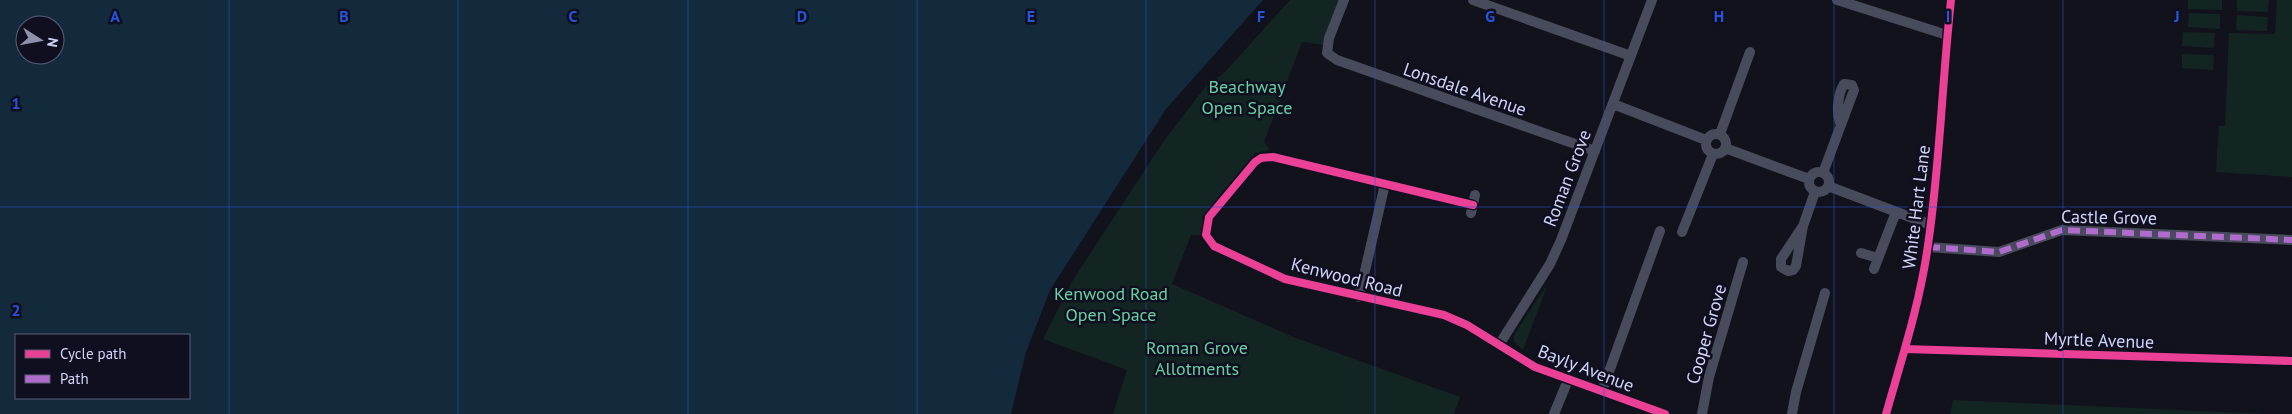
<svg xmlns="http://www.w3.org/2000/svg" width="2292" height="414" viewBox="0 0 2292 414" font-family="'PT Sans',sans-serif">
  <rect width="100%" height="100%" fill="#12121c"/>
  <path fill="#132523" d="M1290 0H1341L1324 45 1302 42 1264 142 1270 150 1255 153 1202 217 1206 235H1191L1172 284 1296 338 1460 397 1454 414H1113L1127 370 1043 339 1073 280 1163 142 1206 86 1224 73Z
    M2188 0H2222V10L2188 9Z
    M2237 0H2269L2268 12 2237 11Z
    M2277 0H2292V177L2216 172 2219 126H2225L2229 33 2275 34Z
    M2189 13 2220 14V29L2188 27Z
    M2237 15 2268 17 2267 31 2236 30Z
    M2183 32 2215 33 2214 48 2182 46Z
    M2182 54 2214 55 2213 70 2182 68Z
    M1545 288 1546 289 1523 350 1514 342V335Z
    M1953 400 2266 414H1950Z"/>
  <path fill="#132a3c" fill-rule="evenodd" d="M0 0H1263L1166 109 1050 290 1026 352 1011 414H0ZM25 25H55V55H25ZM16 335H189V398H16Z"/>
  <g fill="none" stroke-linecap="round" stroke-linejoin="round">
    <path stroke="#484b5b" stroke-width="10" d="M1344 0 1329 38 1327 53 1337 60 1595 151
      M1473 0 1631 56
      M1837 0 1947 35
      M1613 104 1706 140
      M1706 144a10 10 0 1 1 20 0a10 10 0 1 1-20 0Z
      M1720 134 1750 52
      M1725 148 1809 179
      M1809 182a10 10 0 1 1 20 0a10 10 0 1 1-20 0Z
      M1823 173 1854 90 1852 85 1844 84C1838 93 1836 113 1840 123
      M1828 186 1931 225
      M1473 205 1273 157 1261 158 1255 162 1209 217 1206 235 1214 246 1285 279 1444 315 1467 325 1535 367 1665 414
      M1471 213 1475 195
      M1803 226 1781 259V267L1788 271 1793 270 1796 266 1803 226 1815 192
      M1682 232 1713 154
      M1928 247 1999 252 2062 230 2292 240
      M1861 253 1878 258
      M1874 269 1896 212
      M1359 297 1385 184
      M1499 345 1550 264 1561 240 1652 0
      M1905 349 2292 361
      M1602 391 1660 231
      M1554 414 1568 380
      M1702 414 1709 377 1743 262
      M1792 414 1796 392 1825 293
      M1886 414C1902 358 1920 303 1928 245 1940 164 1942 82 1951 0"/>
    <path stroke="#b06ccc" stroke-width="6" stroke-dasharray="12 6" stroke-linecap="butt" d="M1928 247 1999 252 2062 230 2292 240"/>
    <g stroke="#0f0f1f" stroke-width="11">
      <path id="cycleway" d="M1473 205 1273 157 1261 158 1255 162 1209 217 1206 235 1214 246 1285 279 1444 315 1467 325 1535 367 1665 414
        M1905 349 2292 361
        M1886 414C1902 358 1920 303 1928 245 1940 164 1942 82 1951 0"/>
    </g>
    <use href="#cycleway" stroke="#ea4096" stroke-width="8"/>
  </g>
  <path fill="none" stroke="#2655da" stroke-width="1" stroke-opacity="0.55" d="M229 0V414M458 0V414M688 0V414M917 0V414M1146 0V414M1375 0V414M1604 0V414M1834 0V414M2063 0V414M0 207H2292"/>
  <g text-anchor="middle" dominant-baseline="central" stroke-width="5" stroke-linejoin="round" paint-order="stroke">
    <g font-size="18" fill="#67d1a4" stroke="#0f0f1f">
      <text x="1247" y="86">Beachway<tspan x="1247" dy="21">Open Space</tspan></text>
      <text x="1111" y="293">Kenwood Road<tspan x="1111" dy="21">Open Space</tspan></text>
      <text x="1197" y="347">Roman Grove<tspan x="1197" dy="21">Allotments</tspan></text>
    </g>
    <g font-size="18" fill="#d2d5fa" stroke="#0f0f1f">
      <text transform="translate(1465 89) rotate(19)">Lonsdale Avenue</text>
      <text transform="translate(1567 178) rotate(-69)">Roman Grove</text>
      <text transform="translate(1916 207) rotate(-83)">White Hart Lane</text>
      <text transform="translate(2109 217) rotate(1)">Castle Grove</text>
      <text transform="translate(1347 277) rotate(14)">Kenwood Road</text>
      <text transform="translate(1706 334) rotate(-74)">Cooper Grove</text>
      <text transform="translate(2099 340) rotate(2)">Myrtle Avenue</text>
      <text transform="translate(1586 368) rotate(21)">Bayly Avenue</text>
    </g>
  </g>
  <g font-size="16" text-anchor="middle" font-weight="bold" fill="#2655da" stroke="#0f0f1f" stroke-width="5" stroke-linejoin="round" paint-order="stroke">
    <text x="115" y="22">A</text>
    <text x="344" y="22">B</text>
    <text x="573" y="22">C</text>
    <text x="802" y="22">D</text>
    <text x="1031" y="22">E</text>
    <text x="1261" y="22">F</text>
    <text x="1490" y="22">G</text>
    <text x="1719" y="22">H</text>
    <text x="1948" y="22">I</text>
    <text x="2177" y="22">J</text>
    <text x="16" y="109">1</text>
    <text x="16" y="316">2</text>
  </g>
  <rect x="15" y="334" width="175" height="65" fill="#0f0f1f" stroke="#5d5e77"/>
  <rect x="25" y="350" width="25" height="8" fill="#ea4096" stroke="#5d5e77"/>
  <text x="60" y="359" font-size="15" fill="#d2d5fa">Cycle path</text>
  <rect x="25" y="375" width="25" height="8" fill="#b06ccc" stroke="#5d5e77"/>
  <text x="60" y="384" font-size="15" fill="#d2d5fa">Path</text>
  <g transform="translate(40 40) rotate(101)"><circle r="24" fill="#0f0f1f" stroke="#5d5e77"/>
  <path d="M0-4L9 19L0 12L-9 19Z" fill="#8f91ac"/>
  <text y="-8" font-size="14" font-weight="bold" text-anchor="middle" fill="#d2d5fa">N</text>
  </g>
</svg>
